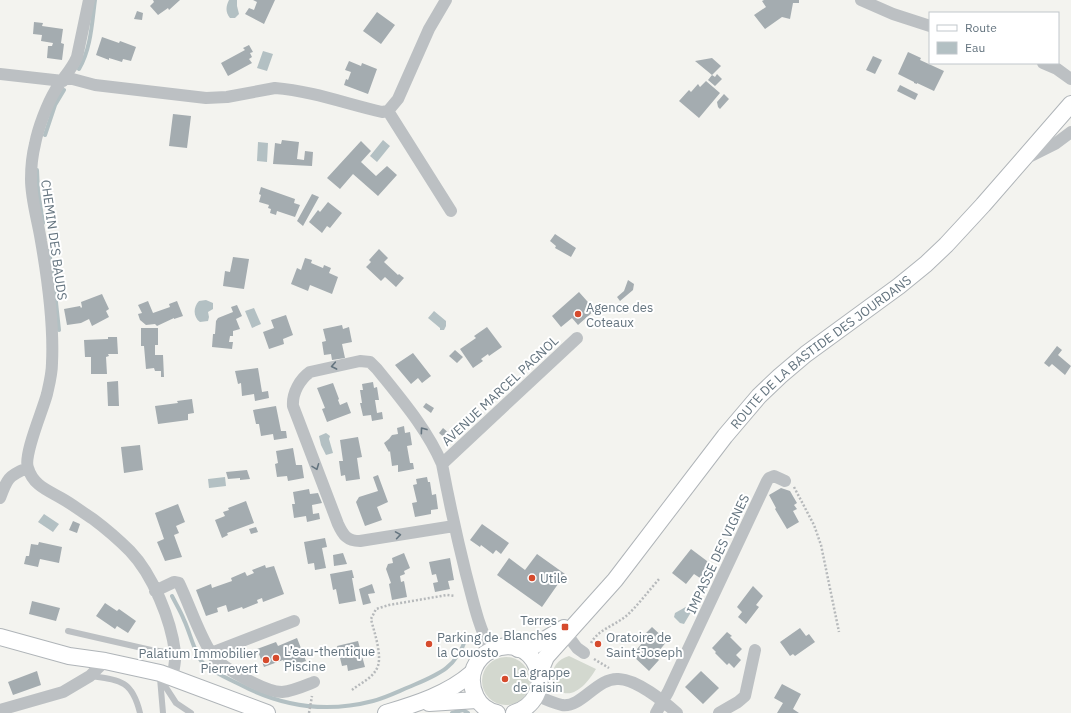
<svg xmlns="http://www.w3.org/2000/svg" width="1071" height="713" viewBox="0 0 1071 713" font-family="'IBM Plex Sans',sans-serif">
  <rect width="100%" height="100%" fill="#f3f3ef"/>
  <path fill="#d3d8cf" d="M569 656 596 669C590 679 578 696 564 693 561 692 558 690 555 689 549 674 553 661 569 656Z
    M482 681a24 24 0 1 1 48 0a24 24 0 1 1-48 0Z"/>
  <path fill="#b3c0c3" d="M229 0H237V6L239 14 235 18H230C225 12 226 6 229 0Z
    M263 51 273 54 267 71 257 68Z
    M383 140 390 146 377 162 370 156Z
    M258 142 268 143 267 162 257 161Z
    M206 300 213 303V309L208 312 209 317 208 321 200 322C193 317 193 307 199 301Z
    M254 308 261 324 252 328 245 311Z
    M434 311 446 321V326L444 330H440V328L428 318Z
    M326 433 330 436 329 439 333 453 326 455 321 445 319 436Z
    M225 477 226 486 209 488 208 479Z
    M44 514 59 524 53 532 38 522Z
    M691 604 694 607 684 624 680 623 674 617 675 613Z"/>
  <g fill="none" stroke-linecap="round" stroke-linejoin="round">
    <path stroke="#b3c0c3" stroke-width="4" d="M79 69C91 49 92 22 95 0
      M45 135 55 105 64 90
      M37 170 38 191 43 223
      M49 251 54 284 59 330
      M172 596C176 604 181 612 184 620 190 632 195 656 204 664 214 673 229 679 241 685 283 707 327 713 373 701 385 698 397 692 409 687 437 675 456 669 466 638
      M452 713 463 710 468 713"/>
  </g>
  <path fill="#a4acb0" d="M153 0H180L169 10 168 8 158 15 150 6 154 2Z
    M253 0H275L264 24 245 14 249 8 254 10 257 2Z
    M764 0H799V3H793L790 19 782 17 765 29 754 15 766 7 762 1Z
    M137 11 143 13 142 20 134 19Z
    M377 12 395 25 381 44 363 31Z
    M34 22 43 23 42 26 63 29 61 43 64 44 62 60 47 58 48 46H52L53 43 41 41 42 35 33 34Z
    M102 37 119 43 120 41 136 47 131 61 123 59 122 62 109 58V60L96 55Z
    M249 45 253 52 250 53 252 57 249 59 252 63 228 76 221 63 245 50 243 48Z
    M908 52 921 58 920 60 944 71 934 91 917 83V84L914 83V82L898 74Z
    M873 56 882 60 875 74 866 70Z
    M712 58 721 66 712 75 715 77 717 74 722 79 715 86 708 80 712 75 695 61Z
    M349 61 361 66 362 63 377 69 368 94 344 85 346 79 348 80 351 72 345 70Z
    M706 81 720 93 699 118 679 101 689 90 691 92 698 84 700 87Z
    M900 85 918 94 915 100 897 91Z
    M724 94 729 99 720 109 718 107 717 102Z
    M173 114 191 116 187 148 169 146Z
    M282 140 299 142 297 159 304 160 305 151 313 152 312 166 273 164 275 143 281 144Z
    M361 141 371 151 361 162 376 176 387 166 397 175 378 196 353 174 340 189 327 178Z
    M261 187 295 199 294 203 300 205 295 217 277 211 276 215 270 213 271 209 268 208 269 205 259 202 261 195 259 194Z
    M312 194 319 197 303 226 297 221Z
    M328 202 342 213 330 228 327 226 322 233 309 222 318 210 320 212Z
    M555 234 576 248 571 257 555 248 556 246 550 241Z
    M379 249 388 258 384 262 398 275 399 274 404 278 396 287 385 277 381 281 366 267 371 262 369 260Z
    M233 257 249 259 244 289 223 286 225 271 230 272Z
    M305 258 312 260 311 263 323 268 324 265 331 268 329 273 338 277 332 294 310 285 308 291 291 284 297 268 301 270Z
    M628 280 634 284 633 290 620 301 617 297 624 291Z
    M579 292 595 310 578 325 572 318 561 327 552 316Z
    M102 294 109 309 106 311 109 317 92 326 89 319 81 323 67 325 64 309 80 306 81 308 82 307 81 302Z
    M148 301 153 313 170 307 169 304 177 301 183 316 174 319V318L157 326 155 324 146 325 140 320 138 314 142 313 138 305Z
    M237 305 242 316 236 319 240 329 233 331V336H230L229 342H233L232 349 212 347 213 334H215L216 321 218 318 233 312 231 307Z
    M286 315 293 335 283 339 284 344 269 349 263 332 274 328 271 320Z
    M342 325 343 329 349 327 352 342 342 344 345 358 332 360 331 354 324 355 322 342 326 341 323 329Z
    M487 327 502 347 489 356 488 354 481 359 483 361 473 368 460 349 476 338 474 336Z
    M141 328H158V345H155V355H163L164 377H161V371H155L154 368 146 369 144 346H141Z
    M108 337H117L118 354H108L109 356 106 357 107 374H91V357H85L84 340 108 339Z
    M1057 346 1062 350 1058 355 1071 366 1065 375 1052 364 1049 367 1044 363Z
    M455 350 463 357 457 363 449 356Z
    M413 353 431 376 422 383 418 378 411 384 395 365Z
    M258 368 262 392 268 391 269 398 255 401 254 394 242 396 241 383 238 384 235 371Z
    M118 381 119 406H108L107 382Z
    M373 382 374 388 377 387 379 400H375L377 413 382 412 383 419 372 421 371 415 363 416 360 403H362L360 390H363L362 384Z
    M333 383 339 399 338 400 340 405 347 402 351 413 327 422 322 409 325 408 317 388Z
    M192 399 194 413 188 414V420L158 424 155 406 178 403 177 401Z
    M426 403 434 408 431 413 423 407Z
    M276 406 281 431H286L287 438 274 440 273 434 261 436 259 424H256L253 410Z
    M404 426 405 433 410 432 412 445 407 446 410 463H413L414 469 398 472V465L392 466 390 451 389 452 384 443 389 439 392 435 398 434 397 428Z
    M443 428 450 434 446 439 439 433Z
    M358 437 362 457 357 458 360 479 346 481 345 475 341 476 339 461H343L340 440Z
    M140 445 143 470 124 473 121 447Z
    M293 448 296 465H302L304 478 288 481 287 476 277 477 275 464 278 463 276 451Z
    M247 470 250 479 240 480V478L228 479 226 472Z
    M378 475 388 502 377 507 382 520 365 526 356 502 359 497 378 491 373 477Z
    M427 477 428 482H430L432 495 436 494 438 509 431 510V514L415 517 412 503 417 502 413 485 417 484 416 479Z
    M781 488 790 491 797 503 794 505 797 509 793 511 799 522 787 529 775 509 776 508 769 495Z
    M309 489 310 494 318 493 322 503 312 505 313 514 319 513 320 519 307 522 306 516 294 518 292 504H295L293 492Z
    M246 501 254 523 227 533 228 535 222 538 215 520 225 516 223 512 229 510 228 508Z
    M178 504 185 522 176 526 179 533 174 535 182 557 165 561 157 542 164 539 155 513Z
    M73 521 80 524 77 533 69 530Z
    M482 524 509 543 501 554 496 550 493 554 481 545 480 547 470 540Z
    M256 527 258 532 251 534 249 529Z
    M325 538 327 547 322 548 326 568 315 570 314 563 308 564 304 542Z
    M39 542 62 547 59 563 40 559 38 567 24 564 26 556H29L31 544 38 545Z
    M691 549 711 564 700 578 694 574 686 584 672 573Z
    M343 553 347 564 334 566 333 555Z
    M404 553 410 568 404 571 405 574 400 576 401 582 404 581 407 597 392 600 389 584 391 583 386 569 388 564 393 563 392 558Z
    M537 554 565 574 542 607 497 575 509 558 525 570Z
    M450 558 454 580 448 581 450 589 435 592 433 583 438 582 436 574 432 575 429 562Z
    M265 565 266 568 274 566 284 594 263 602 262 598 257 600 258 603 243 609 242 607 228 612 226 605 217 608 218 612 206 616 196 590 211 584 212 588 232 581 231 578 245 572 247 576 254 573 252 570Z
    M352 570 354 578H352L356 601 339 604 336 589 333 590 330 574Z
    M372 584 375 593 368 594 371 603 363 605 359 589Z
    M753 586 763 596 756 605 759 607 746 624 738 617 742 612 737 607Z
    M32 601 60 608 56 621 29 614Z
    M105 603 117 611 119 609 136 621 128 633 117 626 115 629 96 616Z
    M652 627 667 641 655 656 659 660 649 671 632 655 648 636 645 634Z
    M800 628 806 636 809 634 815 642 795 656 793 654 790 656 780 642Z
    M727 632 732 636 730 637 742 649 736 655 741 660 734 668 729 663 727 665 715 653 716 652 712 648Z
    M297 638 306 661 286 668 283 660 264 667 257 649 276 642 278 646Z
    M358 641 365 667 348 671 347 665 342 666 337 646Z
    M37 671 41 685 13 695 8 682Z
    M701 671 719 688 703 704 685 687Z
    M782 684 801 694 793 709 799 713H777L783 703 774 698Z"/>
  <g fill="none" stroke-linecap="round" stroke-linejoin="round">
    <g stroke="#afb4b8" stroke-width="18">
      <g id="secondary">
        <path d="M0 637 69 656 105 661 160 673 267 713"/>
        <path d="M518 649 534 646 564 628"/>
        <path id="s1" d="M539 674 546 657 615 580 725 436 759 396 780 376 806 354 899 286 926 264 946 245 983 205 1071 104"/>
        <path d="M429 703 477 700"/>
        <path d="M386 713C416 704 448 694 472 673"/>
        <path d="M497 713C488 711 480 705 476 697 455 653 520 625 537 667 545 687 534 707 514 713"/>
      </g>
    </g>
    <path stroke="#b6b9bb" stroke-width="2.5" stroke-dasharray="2 2" stroke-linecap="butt" d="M794 487 814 525 821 545 839 632
      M591 643C598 630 613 626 625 617 636 608 650 589 660 578
      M594 659 609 668
      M352 690C359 684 371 679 376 670 384 659 374 632 371 619L376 609 389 605 447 595 455 596
      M309 713 312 696"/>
    <path stroke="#bcc0c3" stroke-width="6" d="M68 631 151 650 175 653
      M90 676C120 680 132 680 140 713
      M161 676 165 686 176 703 191 713
      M160 678 163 713"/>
    <path stroke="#bcc0c3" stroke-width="12" d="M89 0 77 57C72 69 63 78 56 89 47 104 38 128 35 144 32 156 31 168 31 179 31 200 38 221 41 241 48 281 54 323 52 363 52 374 49 385 47 394 43 410 23 455 28 468 33 485 47 490 61 498 72 504 82 512 93 519 105 528 119 540 130 551 153 575 171 620 175 652 176 661 174 669 172 677
      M861 0 893 14 930 26
      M1043 63 1057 69 1071 79
      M0 74 63 81
      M65 77 95 85 206 98 227 97 275 88C312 91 347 104 382 112L388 111 398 99 429 29 446 0
      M388 111 451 211
      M1027 158 1055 144 1071 132
      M442 464C427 429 401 399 377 369L370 362 360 361 310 372C300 379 292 393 293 406L338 524C343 535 347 541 360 541L454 526
      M0 498C7 479 8 476 27 468
      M155 591 174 582 179 583C190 606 198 632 211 653 219 667 266 692 282 692 293 691 304 686 314 682
      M563 629 577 648 584 653
      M491 650C478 626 473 600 466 574 457 538 449 501 442 464L577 338
      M211 653 294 621
      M536 695C544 699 554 703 562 705 582 708 597 677 619 679 638 680 663 701 677 713
      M0 710 63 692 90 676 105 661
      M656 713 668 692 767 481 769 478 774 476 785 481
      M719 713 738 702 745 696 755 650"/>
    <use href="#secondary" stroke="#fff" stroke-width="16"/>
  </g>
  <defs><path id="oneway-chevron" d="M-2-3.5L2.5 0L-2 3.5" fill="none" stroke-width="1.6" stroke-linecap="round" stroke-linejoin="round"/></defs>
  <g stroke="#64747f">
    <use href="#oneway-chevron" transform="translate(334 366) rotate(169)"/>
    <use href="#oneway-chevron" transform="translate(423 430) rotate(-126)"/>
    <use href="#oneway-chevron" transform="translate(316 467) rotate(69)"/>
    <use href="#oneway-chevron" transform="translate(398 535) rotate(-9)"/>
  </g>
  <g fill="#d64b2d" stroke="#fff" stroke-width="1.5">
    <circle cx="578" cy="314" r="4"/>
    <circle cx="532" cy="578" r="4"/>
    <rect x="561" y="623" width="8" height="8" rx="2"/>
    <circle cx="429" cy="644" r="4"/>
    <circle cx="598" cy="644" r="4"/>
    <circle cx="276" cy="658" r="4"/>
    <circle cx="266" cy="660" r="4"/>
    <circle cx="505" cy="679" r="4"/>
  </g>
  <g text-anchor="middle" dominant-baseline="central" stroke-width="4" stroke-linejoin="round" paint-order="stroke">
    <g font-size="13" fill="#64747f" stroke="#fff">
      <text transform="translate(54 240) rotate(82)">CHEMIN DES BAUDS</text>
      <text stroke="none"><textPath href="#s1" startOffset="431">ROUTE DE LA BASTIDE DES JOURDANS</textPath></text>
      <text transform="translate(500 391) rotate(-43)">AVENUE MARCEL PAGNOL</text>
      <text transform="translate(718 554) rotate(-65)">IMPASSE DES VIGNES</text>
    </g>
    <g font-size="13" fill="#64747f" stroke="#fff" text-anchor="start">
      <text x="586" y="307">Agence des<tspan x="586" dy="15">Coteaux</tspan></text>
      <text x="540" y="578">Utile</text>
      <text x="557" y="620" text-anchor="end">Terres<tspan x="557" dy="15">Blanches</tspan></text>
      <text x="437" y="637">Parking de<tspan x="437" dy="15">la Couosto</tspan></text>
      <text x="606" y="637">Oratoire de<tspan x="606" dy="15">Saint-Joseph</tspan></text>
      <text x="284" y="651">L’eau-thentique<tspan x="284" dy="15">Piscine</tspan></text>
      <text x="258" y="653" text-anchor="end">Palatium Immobilier<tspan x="258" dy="15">Pierrevert</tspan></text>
      <text x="513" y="672">La grappe<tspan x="513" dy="15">de raisin</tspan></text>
    </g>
  </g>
  <rect x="929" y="12" width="130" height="52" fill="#ffffff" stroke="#c1c7cc"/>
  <rect x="937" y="25" width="20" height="6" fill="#ffffff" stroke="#c1c7cc"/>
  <text x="965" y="32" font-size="12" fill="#64747f">Route</text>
  <rect x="937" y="42" width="20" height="12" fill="#b3c0c3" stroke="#c1c7cc"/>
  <text x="965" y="52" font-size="12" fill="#64747f">Eau</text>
</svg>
